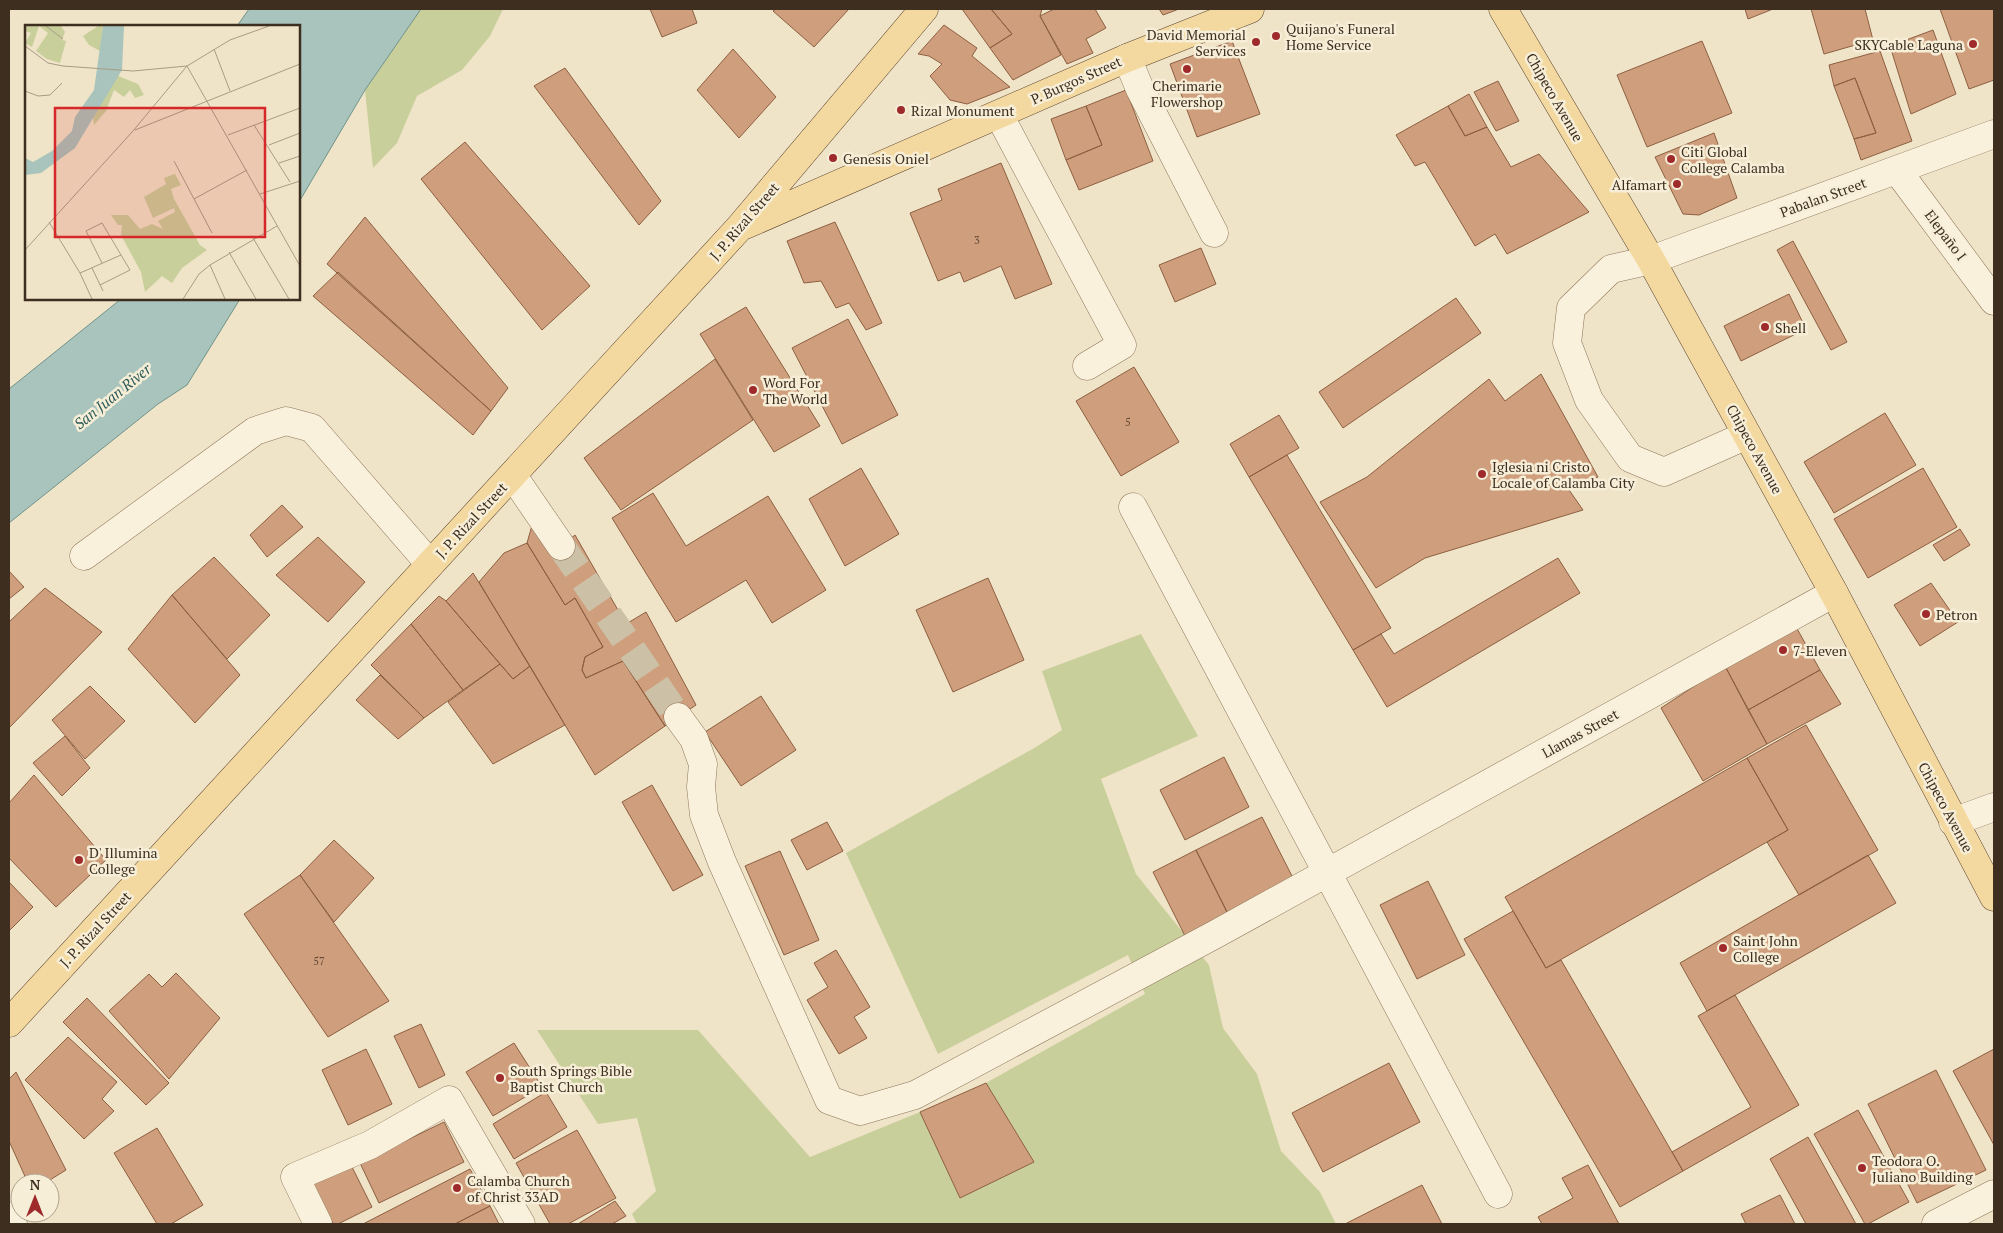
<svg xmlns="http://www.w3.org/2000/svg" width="2003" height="1233" viewBox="0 0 2003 1233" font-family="'PT Serif',serif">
  <rect width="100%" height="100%" fill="#f0e4c8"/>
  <path fill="#c9cf9b" d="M421 9H503L490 36 462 70 417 96 397 143 373 168 365 90Z
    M1141 634 1198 736 1101 779 1136 874 1209 965 1223 1028 1257 1074 1281 1151 1320 1192 1336 1224H637L632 1214 656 1191 637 1118 598 1124 537 1030H698L810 1157 920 1112 1018 1169 1034 1162 986 1083 1145 994 1128 955 938 1054 846 853 1036 747 1062 730 1042 671Z"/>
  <path fill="#a9c4bc" stroke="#6f938a" d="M249 9H421L365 90 299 202V26H237Z
    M121 299H240L187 385 158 404 9 523V389Z"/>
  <path fill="#cf9f7d" stroke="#8d5f41" d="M650 9H692L697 23 662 37Z
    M776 9H849L814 47 773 11Z
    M962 9H991L1012 34 990 48Z
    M991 9H1042L1040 16 1061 55 1013 80 990 48 1012 34Z
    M1054 9H1095L1106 28 1086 39 1093 53 1067 64 1040 16Z
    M1159 9H1179L1163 15Z
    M1745 9H1773L1748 19Z
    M1811 9H1865L1873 40 1824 54Z
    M1940 9H1994V80L1969 89Z
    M944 25 977 48 972 56 1010 87 967 104 950 100 930 76 942 64 929 56 918 54Z
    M1933 30 1956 94 1911 114 1890 46Z
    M1232 41 1260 114 1197 137 1170 64Z
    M1702 41 1732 113 1647 147 1617 75Z
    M733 49 776 97 739 138 697 90Z
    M1880 51 1912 141 1861 160 1854 139 1876 133 1855 78 1834 86 1829 65Z
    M565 68 661 201 639 225 534 86Z
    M1855 78 1876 133 1854 139 1834 86Z
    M1498 81 1519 121 1496 131 1474 92Z
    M1126 90 1153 161 1079 190 1066 160 1102 145 1086 106Z
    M1469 94 1487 127 1465 136 1448 106Z
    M1086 106 1102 145 1066 160 1051 119Z
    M1448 106 1465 136 1487 127 1511 167 1539 154 1589 212 1507 254 1495 234 1475 246 1425 162 1415 166 1396 135Z
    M1714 133 1737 198 1699 215 1683 214 1655 157Z
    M465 142 590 286 542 330 421 179Z
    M1001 163 1052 284 1015 299 1001 266 964 282 960 272 938 281 910 213 942 200 938 189Z
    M365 217 508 388 491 411 327 264Z
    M835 222 882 323 866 330 849 303 836 308 821 281 804 283 787 241Z
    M1793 241 1847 342 1831 350 1777 250Z
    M1201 248 1216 284 1175 302 1159 265Z
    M338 272 491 411 473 435 313 296Z
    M1789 294 1806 329 1741 361 1724 326Z
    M1456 298 1481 333 1343 428 1319 392Z
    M746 307 820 426 774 452 700 334Z
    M848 319 898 415 842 444 792 348Z
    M715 359 753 420 621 510 584 458Z
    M1134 367 1179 442 1121 476 1076 401Z
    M1541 374 1598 477 1567 487 1583 510 1425 558 1376 588 1320 502 1367 477 1489 379 1505 401Z
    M1885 413 1916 465 1834 513 1804 462Z
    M1279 415 1299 448 1249 477 1230 444Z
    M1287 455 1391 628 1353 650 1249 477Z
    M861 468 899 534 845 566 809 499Z
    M1923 468 1957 527 1868 578 1834 519Z
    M653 493 686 546 768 496 826 590 772 623 746 580 676 622 612 518Z
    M282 505 303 527 267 557 250 535Z
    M535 515 560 547 575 535 626 624 646 612 696 705 665 726 623 661 586 678 582 670 585 657 603 647 575 598 565 605 527 543Z
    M1960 529 1970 545 1944 561 1933 545Z
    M318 537 365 582 328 622 276 575Z
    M527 543 565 605 575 598 603 647 585 657 582 670 586 678 623 661 665 726 595 775 479 582 504 553Z
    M214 557 270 615 227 659 172 595Z
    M1558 558 1580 593 1387 707 1353 650 1381 634 1394 654Z
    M9 571 24 587 9 599Z
    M473 573 530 666 513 679 446 601Z
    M988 578 1024 660 953 692 916 610Z
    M1931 583 1958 622 1920 646 1894 605Z
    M45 588 102 632 9 728V622Z
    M172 595 240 675 195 723 128 649Z
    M439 596 446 601 500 664 463 690 411 624Z
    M411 624 463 690 424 718 371 665Z
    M1795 625 1820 670 1748 710 1725 666Z
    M500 664 513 679 530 666 565 725 493 764 448 702Z
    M1725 666 1767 744 1703 781 1661 708Z
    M1820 670 1841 704 1767 744 1748 710Z
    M380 675 424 718 398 739 356 700Z
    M90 686 125 721 85 759 52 720Z
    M761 696 796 750 741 786 705 732Z
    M1806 725 1878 850 1799 895 1767 842 1788 830 1747 758Z
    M65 736 90 768 62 796 33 763Z
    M1224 757 1249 807 1185 840 1160 790Z
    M1747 758 1788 830 1546 968 1505 897Z
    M34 775 106 860 56 907 9 858V803Z
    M652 785 703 875 673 891 622 802Z
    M1262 817 1294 880 1228 914 1196 850Z
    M827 822 843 851 807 870 791 840Z
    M334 840 374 878 334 922 300 875Z
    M1196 850 1228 914 1185 936 1153 872Z
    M780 851 819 940 784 955 745 866Z
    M1868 855 1896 903 1707 1011 1680 963Z
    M300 875 389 1001 328 1037 244 914Z
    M1428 881 1465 955 1417 979 1380 905Z
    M9 882 33 907 9 931Z
    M1513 911 1546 968 1561 960 1683 1171 1620 1207 1464 939Z
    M836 950 870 1007 854 1017 867 1038 839 1054 807 1000 828 987 814 963Z
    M176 973 220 1018 169 1079 109 1011 149 974 162 987Z
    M1735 995 1799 1105 1683 1171 1672 1152 1751 1107 1698 1016Z
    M87 998 169 1083 146 1105 63 1022Z
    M421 1024 445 1075 419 1088 394 1036Z
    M68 1037 117 1082 102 1099 114 1111 84 1139 25 1080Z
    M514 1043 542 1087 493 1116 466 1072Z
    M366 1049 392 1104 348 1125 322 1070Z
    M1994 1049V1145L1953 1071Z
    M1389 1063 1420 1122 1323 1172 1292 1113Z
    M1936 1070 1986 1170 1917 1203 1868 1104Z
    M16 1072 66 1170 45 1183H28L9 1141V1079Z
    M986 1083 1034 1162 960 1198 920 1112Z
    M546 1092 567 1127 514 1159 493 1124Z
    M1858 1110 1909 1202 1868 1224H1865L1814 1134Z
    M444 1122 464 1162 379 1203 360 1163Z
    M157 1128 203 1205 171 1224H157L114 1153Z
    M577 1130 616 1198 568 1224H550L516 1163Z
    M1808 1137 1856 1224H1806L1770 1159Z
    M350 1163 372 1207 338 1224H333L312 1181Z
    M1588 1165 1619 1224H1542L1538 1217 1573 1198 1562 1178Z
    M470 1169 490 1206 455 1224H363Z
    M1422 1185 1442 1224H1345Z
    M1780 1195 1795 1224H1746L1741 1214Z
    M615 1201 626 1216 612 1224H578Z
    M490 1206 499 1224H455Z"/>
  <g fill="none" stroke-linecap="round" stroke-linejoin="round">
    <path stroke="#ccc0a6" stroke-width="28" stroke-dasharray="28 14" stroke-linecap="butt" d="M561 546 678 717"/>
    <g stroke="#8d765c" stroke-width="29">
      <path id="minor" d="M1127 58 1140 89 1214 233
        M999 115 1122 345 1087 366
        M1897 170 1994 301
        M1747 435 1664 472 1630 458 1589 400 1567 343 1571 308 1611 269 1651 260 1994 134
        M513 476 561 546
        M1133 507 1498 1194
        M84 556 255 431 286 421 312 428 430 564
        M678 717 694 739 703 764 701 787 704 815 722 862 829 1100 860 1111 915 1095 1216 934 1834 593
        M1953 822 1994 807
        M9 1216 13 1224
        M318 1224 295 1177 370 1145 449 1100 521 1224
        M1936 1224 1994 1194"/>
    </g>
    <g stroke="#5b4430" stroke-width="29">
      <path id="major" d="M1503 9 1651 260 1834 593 1994 897
        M745 225 1127 58 1250 9
        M9 1023 739 228 924 9"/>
    </g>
    <use href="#minor" stroke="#faf1dc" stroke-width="28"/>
    <use href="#major" stroke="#f3d9a0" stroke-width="28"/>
  </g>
  <g fill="#9e2a2b" stroke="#f7eed8" stroke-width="2">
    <circle cx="1276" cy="36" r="5"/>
    <circle cx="1256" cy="42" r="5"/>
    <circle cx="1973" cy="44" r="5"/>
    <circle cx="1187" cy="69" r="5"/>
    <circle cx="901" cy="110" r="5"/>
    <circle cx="833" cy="158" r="5"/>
    <circle cx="1671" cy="159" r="5"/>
    <circle cx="1677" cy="184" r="5"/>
    <circle cx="1765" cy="327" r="5"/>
    <circle cx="753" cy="390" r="5"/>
    <circle cx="1482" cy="474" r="5"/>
    <circle cx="1926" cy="614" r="5"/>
    <circle cx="1783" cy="650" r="5"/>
    <circle cx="79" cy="860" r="5"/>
    <circle cx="1723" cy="948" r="5"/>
    <circle cx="500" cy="1078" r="5"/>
    <circle cx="1862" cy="1168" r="5"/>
    <circle cx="457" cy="1188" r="5"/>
  </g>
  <g text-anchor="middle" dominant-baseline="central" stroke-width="5" stroke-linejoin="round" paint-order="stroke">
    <g font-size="11" fill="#624a37">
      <text x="977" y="240">3</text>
      <text x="1128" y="422">5</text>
      <text x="319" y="961">57</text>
    </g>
    <g font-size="14" fill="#3d2e20" stroke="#f7eed8" text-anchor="start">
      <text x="1286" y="28">Quijano's Funeral<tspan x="1286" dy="16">Home Service</tspan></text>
      <text x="1246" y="34" text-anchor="end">David Memorial<tspan x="1246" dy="16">Services</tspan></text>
      <text x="1963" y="44" text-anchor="end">SKYCable Laguna</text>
      <text x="1187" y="85" text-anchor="middle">Cherimarie<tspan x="1187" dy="16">Flowershop</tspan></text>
      <text x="911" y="110">Rizal Monument</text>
      <text x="1681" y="151">Citi Global<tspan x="1681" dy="16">College Calamba</tspan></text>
      <text x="843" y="158">Genesis Oniel</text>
      <text x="1667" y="184" text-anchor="end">Alfamart</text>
      <text x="1775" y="327">Shell</text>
      <text x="763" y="382">Word For<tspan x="763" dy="16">The World</tspan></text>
      <text x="1492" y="466">Iglesia ni Cristo<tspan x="1492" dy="16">Locale of Calamba City</tspan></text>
      <text x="1936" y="614">Petron</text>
      <text x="1793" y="650">7-Eleven</text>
      <text x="89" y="852">D' Illumina<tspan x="89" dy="16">College</tspan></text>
      <text x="1733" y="940">Saint John<tspan x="1733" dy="16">College</tspan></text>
      <text x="510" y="1070">South Springs Bible<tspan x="510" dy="16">Baptist Church</tspan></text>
      <text x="1872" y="1160">Teodora O.<tspan x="1872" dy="16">Juliano Building</tspan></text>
      <text x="467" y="1180">Calamba Church<tspan x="467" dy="16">of Christ 33AD</tspan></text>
    </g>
    <g font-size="14" fill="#3d2e20" stroke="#f7eed8">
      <text transform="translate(1076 80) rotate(-24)">P. Burgos Street</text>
      <text transform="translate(1555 97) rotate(60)">Chipeco Avenue</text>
      <text transform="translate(1823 197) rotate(-20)">Pabalan Street</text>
      <text transform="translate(744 221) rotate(-49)">J. P. Rizal Street</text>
      <text transform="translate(1946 235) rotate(53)">Elepaño I</text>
      <text transform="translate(1755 449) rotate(61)">Chipeco Avenue</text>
      <text transform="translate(471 520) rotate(-47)">J. P. Rizal Street</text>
      <text transform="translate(1580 733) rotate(-29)">Llamas Street</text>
      <text transform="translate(1946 807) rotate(62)">Chipeco Avenue</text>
      <text transform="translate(95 929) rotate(-47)">J. P. Rizal Street</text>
    </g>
    <g font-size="15" font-style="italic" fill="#2f5d5a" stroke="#f7eed8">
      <text transform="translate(112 396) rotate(-39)">San Juan River</text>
    </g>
  </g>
  <g transform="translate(25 25)">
    <rect width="275" height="275" fill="#f0e4c8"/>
    <path d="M0 1H36L40 7 37 15 41 16 35 38 22 34 11 26 23 8 14 1 7 22 0 18 6 8 0 6ZM73 1H78L75 26 64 20 58 11ZM91 50 113 59 119 70 110 73 105 65 99 72 89 65 81 86 69 100 68 92ZM150 149 156 160 146 164 149 174 175 220 182 225 157 243 147 258 137 251 120 267 116 247 96 210 97 200H93L86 190H103L115 204 127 199 138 204 133 196 150 187 149 183 128 193 119 172 141 159 139 153Z" fill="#c9cf9b"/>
    <path d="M78 1H99L97 45 50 123 16 148 0 150V133L8 137 27 126 47 106 50 92 69 65Z" fill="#a9c4bc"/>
    <path fill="none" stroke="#a89b85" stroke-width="1" d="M21 1 38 14M0 21 23 38 38 41 108 46 162 41M189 24 205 66M162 41 275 241M0 66 13 71 25 70 37 58M229 100 265 157M110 105 275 39M203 110 275 83M244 120 275 108M149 136 187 208M254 138 275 131M235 169 275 156M169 174 222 145M24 197 55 248 67 274M228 213 264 274M0 225 108 106 162 41 205 15 244 1M204 227 231 274M185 240 200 274M67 243 78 266M55 248 96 230M75 260 105 245 77 198 61 206 77 238M158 274 174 249 185 240 252 201"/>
    <path fill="#d62828" fill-opacity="0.15" stroke="#d62828" stroke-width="2.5" d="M30 83H240V212H30Z"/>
    <rect width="275" height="275" fill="none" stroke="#3d2e20" stroke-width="2.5"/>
  </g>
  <rect width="2003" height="1233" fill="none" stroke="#3d2e20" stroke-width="20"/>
  <g transform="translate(35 1198)"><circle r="24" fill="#f7eed8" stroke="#ada18e"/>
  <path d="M0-4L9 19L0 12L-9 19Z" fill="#9e2a2b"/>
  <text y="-8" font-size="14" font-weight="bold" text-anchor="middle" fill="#3d2e20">N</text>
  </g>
</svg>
